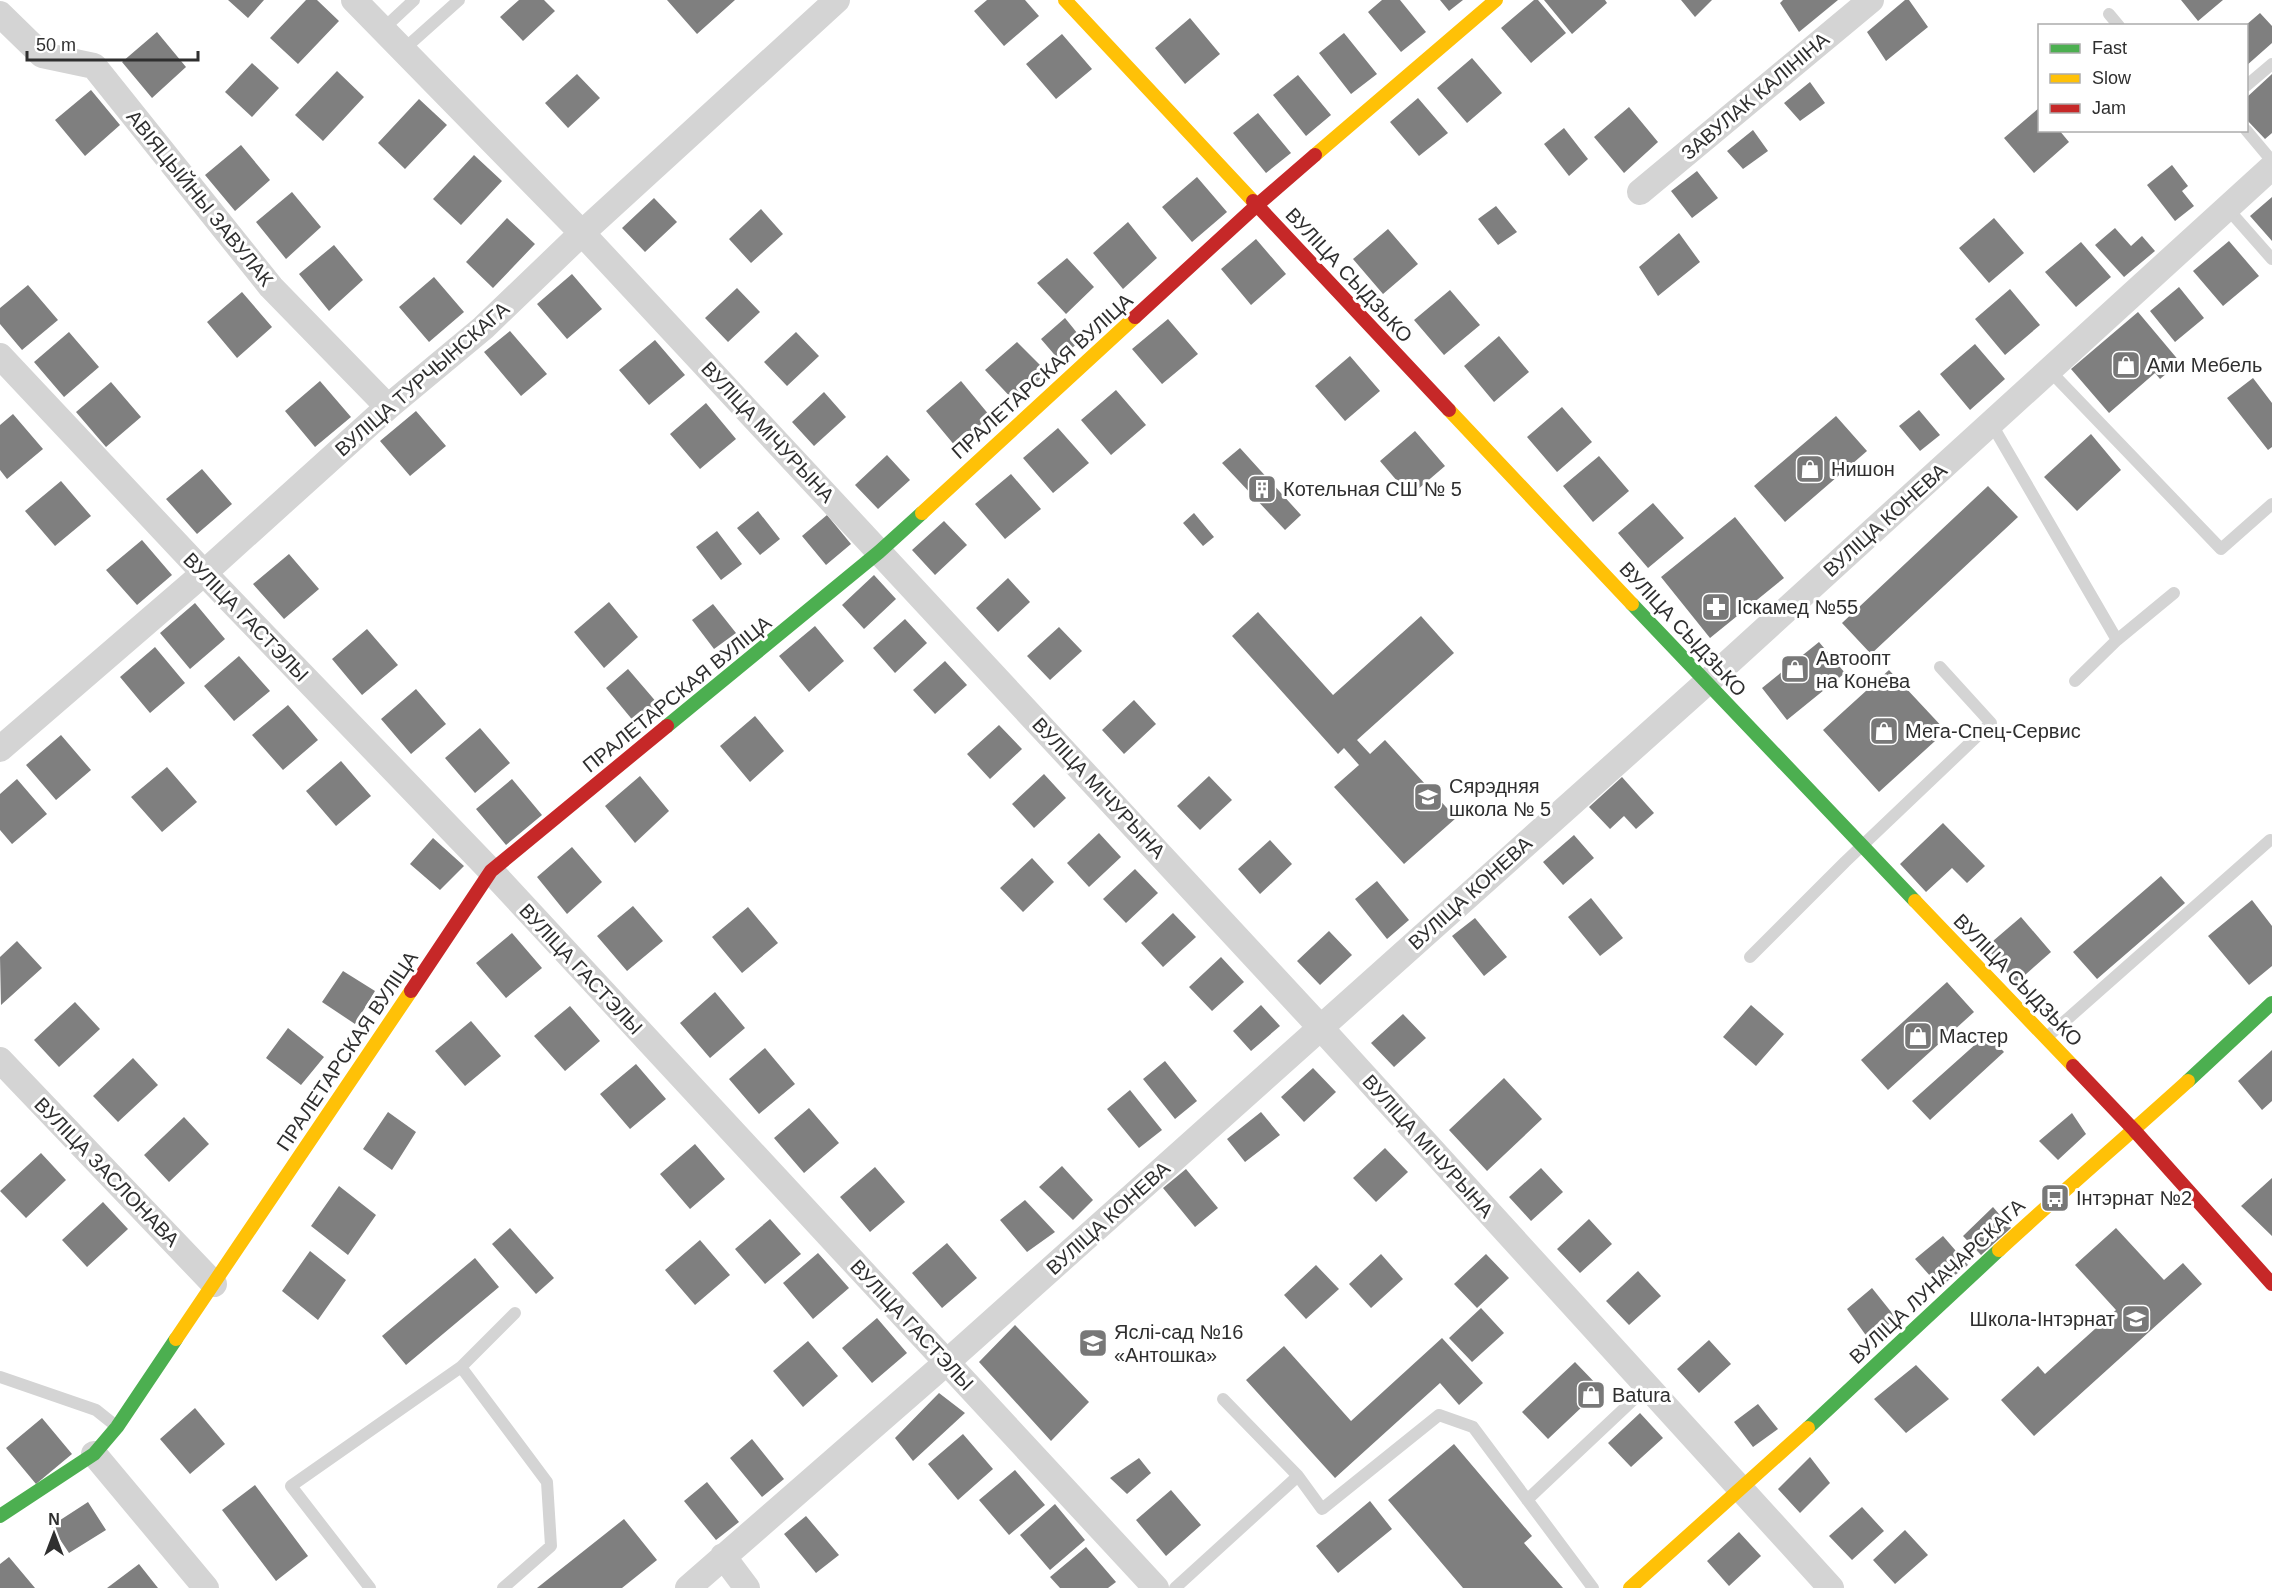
<svg xmlns="http://www.w3.org/2000/svg" width="2272" height="1588" viewBox="0 0 2272 1588" font-family="Helvetica,sans-serif">
  <rect width="100%" height="100%" fill="#fff"/>
  <path fill="#7f7f7f" d="M228 0H264L248 18Z
    M306 0H317L339 21 298 64 270 38Z
    M519 0H544L555 11 523 41 500 17Z
    M667 0H735L697 34Z
    M987 0H1025L1039 16 1004 46 974 11Z
    M1382 0H1400L1426 32 1401 52 1368 12Z
    M1440 0H1463L1449 11Z
    M1534 0H1538L1566 33 1531 63 1501 28Z
    M1544 0H1605L1607 3 1572 34Z
    M1681 0H1712L1695 17Z
    M1783 0H1838L1799 32 1780 3Z
    M1905 0H1909L1928 27 1886 61 1867 32Z
    M2181 0H2223L2198 21Z
    M2260 13 2272 26V43L2246 66V25Z
    M1190 18 1220 54 1185 84 1155 48Z
    M157 32 186 67 152 98 122 62Z
    M1344 33 1377 74 1351 94 1319 53Z
    M1062 34 1092 69 1056 99 1026 64Z
    M1472 58 1502 93 1467 123 1437 88Z
    M252 63 279 88 252 117 225 92Z
    M337 71 364 97 323 141 295 115Z
    M577 74 600 98 568 128 545 103Z
    M2272 74V133L2265 139 2246 119V98Z
    M1298 75 1331 115 1306 136 1273 95Z
    M1810 82 1825 103 1800 121 1784 103Z
    M91 90 120 125 85 156 55 120Z
    M1418 98 1448 133 1419 156 1390 122Z
    M419 99 447 125 405 169 378 143Z
    M1629 107 1658 142 1624 173 1594 137Z
    M2040 107V130H2059L2069 142 2034 173 2004 138Z
    M1258 113 1291 153 1266 173 1233 133Z
    M1564 128 1588 159 1569 176 1544 144Z
    M1753 130 1768 151 1743 169 1727 151Z
    M241 145 270 180 235 211 205 175Z
    M474 155 502 181 461 225 433 199Z
    M2172 165 2188 186 2182 191 2194 206 2175 221 2147 185Z
    M1697 171 1718 198 1692 218 1671 191Z
    M1197 177 1227 212 1192 242 1162 207Z
    M292 192 321 227 286 259 256 222Z
    M2272 197V241L2250 216Z
    M654 198 677 222 645 252 622 228Z
    M1496 206 1517 232 1498 245 1478 219Z
    M761 209 783 234 751 263 729 239Z
    M507 218 535 244 493 288 466 262Z
    M1994 218 2024 253 1989 283 1959 248Z
    M1128 222 1157 258 1123 289 1093 253Z
    M2115 228 2131 246 2142 236 2155 251 2124 277 2095 245Z
    M1388 229 1418 264 1383 294 1353 259Z
    M1679 233 1700 262 1658 296 1639 267Z
    M1256 239 1286 274 1251 305 1221 269Z
    M2229 241 2259 276 2223 306 2193 271Z
    M2081 242 2111 277 2076 307 2045 272Z
    M334 245 363 280 329 311 299 274Z
    M1067 258 1094 287 1066 314 1037 283Z
    M572 274 602 309 567 339 537 304Z
    M434 277 464 312 429 342 399 307Z
    M28 285 58 320 22 350 0 324V308Z
    M2179 287 2204 318 2175 342 2150 311Z
    M737 288 760 312 728 342 705 318Z
    M2010 289 2040 325 2005 355 1975 319Z
    M1450 290 1480 325 1444 355 1414 320Z
    M242 292 272 327 237 358 207 322Z
    M2138 312 2180 362 2160 379 2155 373 2109 413 2071 369Z
    M1065 318 1082 339 1059 360 1041 339Z
    M1168 319 1198 354 1162 384 1132 349Z
    M510 331 547 374 521 396 484 352Z
    M69 332 99 367 64 397 34 362Z
    M796 332 819 356 787 386 764 362Z
    M1499 336 1529 372 1494 402 1464 366Z
    M655 340 685 375 649 405 619 370Z
    M1017 342 1047 372 1016 403 985 370Z
    M1975 344 2005 379 1970 410 1940 374Z
    M1350 356 1380 391 1345 421 1315 386Z
    M2253 378 2272 403V447L2268 450 2227 398Z
    M320 381 351 417 315 447 285 411Z
    M961 381 990 416 956 447 926 411Z
    M111 382 141 417 106 447 76 412Z
    M1116 390 1146 425 1111 455 1081 420Z
    M824 392 846 417 814 446 792 422Z
    M706 403 736 439 700 469 670 434Z
    M1562 407 1592 442 1557 472 1527 437Z
    M1919 410 1940 435 1920 451 1899 426Z
    M416 411 446 446 410 476 380 441Z
    M13 414 43 449 7 479 0 470V425Z
    M1836 416 1867 451 1785 522 1754 486Z
    M1058 428 1089 463 1053 493 1023 458Z
    M1415 431 1445 466 1410 496 1380 461Z
    M2091 434 2121 470 2077 511 2044 477Z
    M1240 448 1301 515 1285 530 1222 463Z
    M887 455 910 480 878 509 855 485Z
    M1599 456 1629 491 1593 522 1563 486Z
    M202 469 232 504 197 534 166 499Z
    M1011 474 1041 509 1005 539 975 504Z
    M61 481 91 516 55 546 25 511Z
    M1988 486 2018 517 1871 654 1842 623Z
    M1653 503 1684 538 1648 568 1618 533Z
    M758 511 780 539 760 555 737 528Z
    M1194 513 1214 537 1203 546 1183 523Z
    M827 515 851 544 826 565 802 536Z
    M1735 517 1784 578 1710 638 1661 577Z
    M944 521 967 545 935 575 912 550Z
    M717 531 742 564 721 580 696 547Z
    M142 540 172 575 137 605 106 570Z
    M289 554 319 589 284 619 253 584Z
    M874 575 896 599 864 629 842 605Z
    M1008 578 1030 602 998 632 976 608Z
    M609 602 638 637 604 668 574 632Z
    M195 603 225 639 190 669 160 633Z
    M713 604 736 633 714 649 692 620Z
    M1258 612 1333 695 1421 616 1454 653 1357 740 1370 754 1385 740 1456 818 1404 864 1334 787 1359 765 1344 748 1338 754 1232 636Z
    M905 619 927 643 895 673 873 648Z
    M815 626 844 661 809 692 779 656Z
    M1059 627 1082 651 1050 680 1027 656Z
    M367 629 398 665 362 695 332 659Z
    M1819 642 1845 673 1787 720 1762 688Z
    M155 647 185 683 150 713 120 677Z
    M239 656 270 691 234 721 204 686Z
    M945 661 967 685 935 714 913 690Z
    M628 669 658 704 635 723 606 688Z
    M1889 670 1946 731 1879 792 1823 730Z
    M416 689 446 724 411 754 381 719Z
    M1134 700 1156 724 1124 754 1102 730Z
    M288 705 318 740 283 770 252 735Z
    M755 716 784 751 750 782 720 746Z
    M999 725 1022 749 990 779 967 754Z
    M480 728 510 763 475 793 445 758Z
    M61 735 91 770 56 800 26 765Z
    M341 761 371 796 336 826 306 791Z
    M167 767 197 802 162 832 131 797Z
    M1044 774 1066 798 1034 828 1012 804Z
    M640 776 669 811 635 843 605 806Z
    M1209 776 1232 800 1200 830 1177 806Z
    M1622 777 1654 813 1636 829 1624 816 1610 829 1589 807Z
    M17 779 47 814 12 844 0 830V794Z
    M512 779 542 815 506 845 476 809Z
    M1943 823 1985 866 1967 883 1952 868 1926 892 1900 864Z
    M1099 833 1121 857 1089 887 1067 863Z
    M1574 835 1594 858 1563 885 1543 862Z
    M433 838 464 866 440 890 410 864Z
    M1270 840 1292 864 1260 894 1238 869Z
    M572 847 602 882 567 914 537 877Z
    M1032 858 1054 882 1023 912 1000 888Z
    M1135 869 1158 893 1126 923 1103 899Z
    M2161 876 2185 903 2097 979 2073 952Z
    M1377 881 1409 920 1387 939 1355 899Z
    M1591 898 1623 938 1600 956 1568 917Z
    M2252 900 2272 926V966L2249 985 2208 936Z
    M633 906 663 941 627 971 597 936Z
    M748 907 778 943 742 973 712 937Z
    M1173 913 1196 937 1163 967 1141 943Z
    M2021 917 2051 952 2016 983 1986 947Z
    M1475 918 1507 957 1484 976 1452 936Z
    M1329 931 1352 955 1320 985 1297 961Z
    M512 933 542 968 506 998 476 963Z
    M17 941 42 968 1 1005 0 957Z
    M1221 957 1244 982 1212 1011 1189 987Z
    M343 971 375 991 355 1024 322 1002Z
    M1947 982 1974 1012 1888 1090 1861 1060Z
    M715 992 745 1028 710 1058 680 1023Z
    M75 1002 100 1029 59 1067 34 1040Z
    M1261 1005 1280 1026 1251 1051 1233 1031Z
    M1751 1005 1784 1034 1756 1066 1723 1037Z
    M570 1006 600 1041 565 1071 534 1036Z
    M1403 1014 1426 1038 1394 1067 1371 1043Z
    M471 1021 501 1056 465 1086 435 1051Z
    M288 1028 324 1057 301 1085 266 1058Z
    M1987 1034 2004 1052 1930 1120 1912 1101Z
    M765 1048 795 1084 759 1114 729 1079Z
    M2272 1050V1101L2262 1110 2238 1081Z
    M133 1058 158 1085 118 1122 93 1096Z
    M1165 1061 1197 1101 1175 1119 1143 1079Z
    M636 1064 666 1099 630 1129 600 1094Z
    M1313 1068 1336 1092 1304 1122 1281 1097Z
    M1504 1078 1542 1119 1487 1171 1449 1130Z
    M1130 1090 1162 1130 1139 1148 1107 1109Z
    M809 1108 839 1143 804 1173 774 1138Z
    M388 1112 416 1132 392 1170 363 1149Z
    M1261 1112 1280 1135 1245 1162 1227 1139Z
    M2072 1113 2086 1134 2058 1160 2039 1141Z
    M184 1117 209 1144 169 1182 144 1155Z
    M695 1144 725 1179 690 1209 660 1174Z
    M1385 1148 1408 1172 1376 1202 1353 1178Z
    M41 1153 66 1180 26 1218 0 1191Z
    M1062 1166 1093 1200 1073 1220 1039 1187Z
    M875 1167 905 1202 870 1232 840 1197Z
    M1541 1168 1563 1192 1531 1221 1509 1197Z
    M1186 1169 1218 1208 1195 1227 1163 1188Z
    M2272 1178V1236L2241 1206Z
    M339 1186 376 1215 348 1255 311 1226Z
    M1025 1200 1055 1232 1027 1252 1000 1220Z
    M103 1202 128 1229 87 1267 62 1240Z
    M1993 1207 2011 1228 1981 1255 1963 1236Z
    M770 1219 801 1254 765 1284 735 1249Z
    M1589 1219 1612 1244 1580 1273 1557 1249Z
    M510 1228 554 1278 536 1294 492 1244Z
    M2116 1228 2164 1280 2183 1263 2202 1284 2034 1436 2001 1400 2038 1366 2045 1374 2116 1310 2075 1265Z
    M1943 1236 1968 1265 1940 1287 1915 1259Z
    M700 1240 730 1275 695 1305 665 1270Z
    M947 1243 977 1278 942 1308 912 1273Z
    M310 1251 346 1280 318 1320 282 1291Z
    M818 1253 849 1288 813 1319 783 1283Z
    M1381 1254 1403 1279 1371 1308 1349 1284Z
    M1486 1254 1509 1278 1477 1308 1454 1284Z
    M475 1258 499 1287 406 1365 382 1336Z
    M1316 1265 1339 1289 1306 1319 1284 1295Z
    M1638 1271 1661 1296 1629 1325 1606 1301Z
    M1872 1288 1896 1318 1870 1341 1847 1309Z
    M1481 1308 1504 1333 1472 1362 1449 1338Z
    M877 1318 907 1353 872 1383 842 1348Z
    M1015 1325 1089 1402 1051 1441 979 1362Z
    M1442 1338 1483 1383 1459 1405 1440 1383 1335 1478 1246 1380 1284 1346 1351 1421Z
    M1709 1340 1731 1364 1699 1393 1677 1369Z
    M808 1341 838 1376 803 1407 773 1371Z
    M1575 1362 1601 1389 1548 1439 1522 1412Z
    M1916 1365 1949 1399 1906 1433 1874 1399Z
    M939 1393 965 1413 913 1461 895 1438Z
    M1758 1404 1778 1429 1753 1447 1734 1422Z
    M195 1408 225 1444 190 1474 160 1439Z
    M1640 1413 1663 1438 1631 1467 1608 1443Z
    M42 1418 72 1454 36 1484 6 1448Z
    M963 1434 993 1469 958 1500 928 1464Z
    M752 1439 784 1479 762 1497 730 1458Z
    M1454 1444 1532 1536 1524 1543 1563 1588H1463L1388 1500Z
    M1810 1457 1830 1483 1800 1513 1778 1489Z
    M1139 1458 1151 1473 1127 1494 1110 1478Z
    M1015 1470 1045 1505 1009 1535 979 1500Z
    M707 1482 739 1522 716 1540 684 1501Z
    M255 1485 308 1556 276 1581 222 1510Z
    M1171 1490 1201 1525 1166 1556 1136 1520Z
    M1370 1501 1392 1529 1338 1573 1316 1546Z
    M88 1502 106 1530 69 1553 51 1526Z
    M1055 1504 1085 1540 1050 1570 1020 1535Z
    M1862 1507 1884 1531 1852 1560 1829 1536Z
    M806 1516 839 1555 816 1573 784 1534Z
    M624 1519 657 1560 622 1588H537Z
    M1905 1530 1928 1555 1895 1584 1873 1560Z
    M1739 1532 1761 1556 1729 1586 1707 1561Z
    M1086 1547 1116 1582 1108 1588H1060L1050 1577Z
    M9 1557 35 1588H0V1564Z
    M139 1564 158 1588H107Z"/>
  <g fill="none" stroke-linecap="round" stroke-linejoin="round">
    <path stroke="#d4d4d4" stroke-width="12" d="M2109 14 2119 26
      M383 29 414 0
      M403 50 459 0
      M2246 86 2272 64
      M2246 130 2272 161
      M2227 208 2272 259
      M2049 370 2221 549 2272 504
      M1991 423 2117 640 2075 681
      M2117 640 2174 593
      M1750 957 1845 862 1991 723 1940 667
      M2047 1037 2270 840
      M0 1377 96 1410 116 1426
      M1298 1476 1322 1509 1439 1415 1473 1427 1593 1588
      M1527 1500 1647 1387
      M370 1588 291 1486 461 1367
      M503 1588 551 1546 547 1482 461 1367 515 1313
      M1175 1588 1298 1476 1223 1399"/>
    <path stroke="#d4d4d4" stroke-width="26" d="M354 0 582 233 879 552 1320 1027 1831 1588
      M0 14 42 55 94 66 271 287 388 407
      M1640 192 1871 0
      M0 356 204 573 491 871 1156 1588
      M0 749 204 573 388 407 483 328 582 233 837 0
      M0 1060 214 1284
      M94 1454 206 1588
      M723 1556 747 1588
      M688 1588 947 1362 1706 683 2272 167"/>
    <path stroke="#4caf50" stroke-width="14" d="M1632 604 1915 901
      M667 726 879 552 922 513
      M2188 1081 2272 1003
      M1808 1428 1999 1250
      M0 1516 94 1454 117 1427 176 1339"/>
    <path stroke="#ffc107" stroke-width="14" d="M1065 0 1253 201
      M1315 155 1496 0
      M1449 410 1632 604
      M922 513 1135 317
      M1915 901 2073 1066
      M1999 1250C2061 1193 2125 1138 2188 1081
      M176 1339 411 991
      M1630 1588 1808 1428"/>
    <path stroke="#c62828" stroke-width="14" d="M1253 201 1449 410
      M1135 317 1256 206 1315 155
      M411 991 491 871 667 726
      M2073 1066 2134 1130 2272 1284"/>
  </g>
  <defs>
    <g id="shop-square" transform="scale(1.5)"><rect x="-9" y="-9" width="18" height="18" rx="4" fill="#787878" stroke="#fff"/><path d="M-5-2.5h2.3a2.7 3.5 0 0 1 5.4 0H5L5.5 6h-11ZM-1.5-2.5h3a1.5 2.3 0 0 0-3 0Z" fill="#fff"/></g>
    <g id="building-square" transform="scale(1.5)"><rect x="-9" y="-9" width="18" height="18" rx="4" fill="#787878" stroke="#fff"/><path d="M-4-6H4V6H1V3H-1V6H-4ZM-2.5-4.3h1.7v1.8h-1.7ZM.8-4.3h1.7v1.8H.8ZM-2.5-1h1.7V.8h-1.7ZM.8-1h1.7V.8H.8Z" fill="#fff"/></g>
    <g id="pharmacy-square" transform="scale(1.5)"><rect x="-9" y="-9" width="18" height="18" rx="4" fill="#787878" stroke="#fff"/><path d="M-2-6h4v4h4v4h-4v4h-4v-4h-4v-4h4Z" fill="#fff"/></g>
    <g id="school-square" transform="scale(1.5)"><rect x="-9" y="-9" width="18" height="18" rx="4" fill="#787878" stroke="#fff"/><path d="M0-5L7-2L0 1L-7-2ZM-4 1L0 2.5L4 1V4Q0 6-4 4Z" fill="#fff"/></g>
    <g id="bus-square" transform="scale(1.5)"><rect x="-9" y="-9" width="18" height="18" rx="4" fill="#787878" stroke="#fff"/><path d="M-5-6H5V4H4V6H2V4H-2V6H-4V4H-5ZM-3.5-4V0h7V-4ZM-3.5 1.2v1.5H-2V1.2ZM2 1.2v1.5H3.5V1.2Z" fill="#fff"/></g>
  </defs>
  <g fill-rule="evenodd">
    <use href="#shop-square" x="2126" y="365"/>
    <use href="#shop-square" x="1810" y="469"/>
    <use href="#building-square" x="1262" y="489"/>
    <use href="#pharmacy-square" x="1716" y="607"/>
    <use href="#shop-square" x="1795" y="669"/>
    <use href="#shop-square" x="1884" y="731"/>
    <use href="#school-square" x="1428" y="797"/>
    <use href="#shop-square" x="1918" y="1036"/>
    <use href="#bus-square" x="2055" y="1198"/>
    <use href="#school-square" x="2136" y="1319"/>
    <use href="#school-square" x="1093" y="1343"/>
    <use href="#shop-square" x="1591" y="1395"/>
  </g>
  <g text-anchor="middle" dominant-baseline="central" stroke-width="6" stroke-linejoin="round" paint-order="stroke">
    <g font-size="20" fill="#2f2f2f" stroke="#fff">
      <text transform="translate(1755 96) rotate(-40)">ЗАВУЛАК КАЛІНІНА</text>
      <text transform="translate(200 198) rotate(51)">АВІЯЦЫЙНЫ ЗАВУЛАК</text>
      <text transform="translate(1349 275) rotate(47)">ВУЛІЦА СЫДЗЬКО</text>
      <text transform="translate(1042 376) rotate(-42)">ПРАЛЕТАРСКАЯ ВУЛІЦА</text>
      <text transform="translate(422 379) rotate(-41)">ВУЛІЦА ТУРЧЫНСКАГА</text>
      <text transform="translate(768 432) rotate(47)">ВУЛІЦА МІЧУРЫНА</text>
      <text transform="translate(1885 520) rotate(-42)">ВУЛІЦА КОНЕВА</text>
      <text transform="translate(246 617) rotate(46)">ВУЛІЦА ГАСТЭЛЫ</text>
      <text transform="translate(1683 629) rotate(47)">ВУЛІЦА СЫДЗЬКО</text>
      <text transform="translate(677 694) rotate(-39)">ПРАЛЕТАРСКАЯ ВУЛІЦА</text>
      <text transform="translate(1099 788) rotate(47)">ВУЛІЦА МІЧУРЫНА</text>
      <text transform="translate(1470 893) rotate(-42)">ВУЛІЦА КОНЕВА</text>
      <text transform="translate(581 969) rotate(47)">ВУЛІЦА ГАСТЭЛЫ</text>
      <text transform="translate(2018 980) rotate(46)">ВУЛІЦА СЫДЗЬКО</text>
      <text transform="translate(347 1051) rotate(-56)">ПРАЛЕТАРСКАЯ ВУЛІЦА</text>
      <text transform="translate(1428 1146) rotate(48)">ВУЛІЦА МІЧУРЫНА</text>
      <text transform="translate(107 1172) rotate(46)">ВУЛІЦА ЗАСЛОНАВА</text>
      <text transform="translate(1108 1218) rotate(-42)">ВУЛІЦА КОНЕВА</text>
      <text transform="translate(1937 1281) rotate(-43)">ВУЛІЦА ЛУНАЧАРСКАГА</text>
      <text transform="translate(912 1325) rotate(47)">ВУЛІЦА ГАСТЭЛЫ</text>
    </g>
    <g font-size="20" fill="#2f2f2f" stroke="#fff" text-anchor="start">
      <text x="2147" y="365">Ами Мебель</text>
      <text x="1831" y="469">Нишон</text>
      <text x="1283" y="489">Котельная СШ № 5</text>
      <text x="1737" y="607">Іскамед №55</text>
      <text x="1816" y="658">Автоопт<tspan x="1816" dy="23">на Конева</tspan></text>
      <text x="1905" y="731">Мега-Спец-Сервис</text>
      <text x="1449" y="786">Сярэдняя<tspan x="1449" dy="23">школа № 5</tspan></text>
      <text x="1939" y="1036">Мастер</text>
      <text x="2076" y="1198">Інтэрнат №2</text>
      <text x="2115" y="1319" text-anchor="end">Школа-Інтэрнат</text>
      <text x="1114" y="1332">Яслі-сад №16<tspan x="1114" dy="23">«Антошка»</tspan></text>
      <text x="1612" y="1395">Batura</text>
    </g>
  </g>
  <rect x="2038" y="24" width="210" height="108" fill="#ffffff" stroke="#acacac" stroke-width="1.5"/>
  <rect x="2050" y="44" width="30" height="9" fill="#4caf50" stroke="#acacac" stroke-width="1.5"/>
  <text x="2092" y="54" font-size="18" fill="#2f2f2f">Fast</text>
  <rect x="2050" y="74" width="30" height="9" fill="#ffc107" stroke="#acacac" stroke-width="1.5"/>
  <text x="2092" y="84" font-size="18" fill="#2f2f2f">Slow</text>
  <rect x="2050" y="104" width="30" height="9" fill="#c62828" stroke="#acacac" stroke-width="1.5"/>
  <text x="2092" y="114" font-size="18" fill="#2f2f2f">Jam</text>
  <g transform="translate(54 1534)" stroke="#ffffff" stroke-width="4.5" paint-order="stroke">
  <path d="M0-4.5L10 22L0 15L-10 22Z" fill="#2f2f2f"/>
  <text y="-9" font-size="16" font-weight="bold" text-anchor="middle" fill="#2f2f2f">N</text>
  </g>
  <path d="M27 51v9h171v-9" fill="none" stroke="#2f2f2f" stroke-width="3"/>
  <text x="36" y="51" font-size="18" fill="#2f2f2f" stroke="#ffffff" stroke-width="4.5" paint-order="stroke">50 m</text>
</svg>
